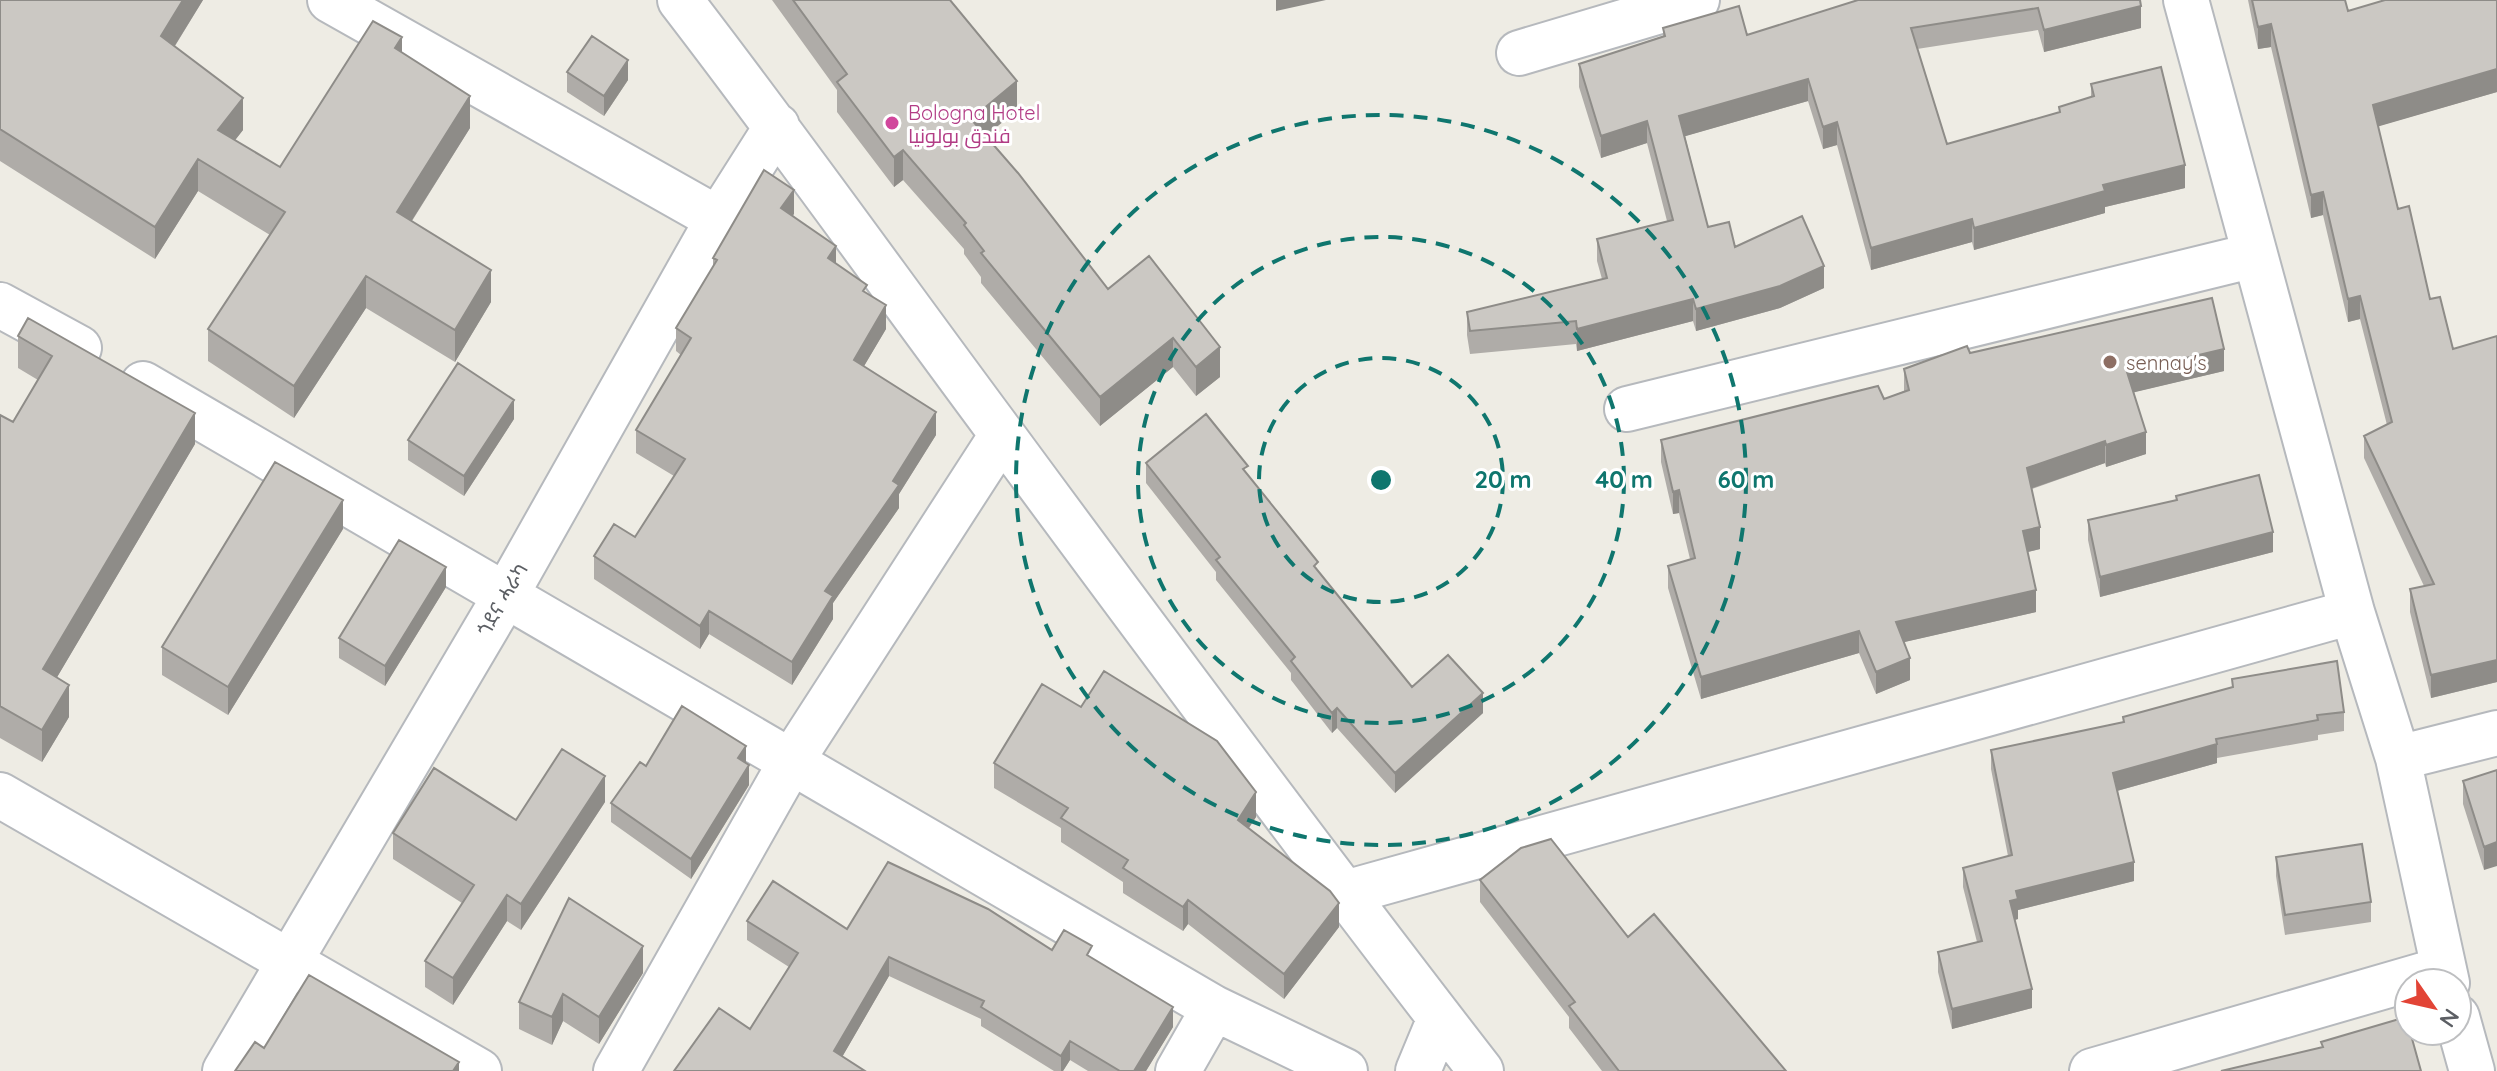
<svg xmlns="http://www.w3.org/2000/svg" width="2497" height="1071" viewBox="0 0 2497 1071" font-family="Quicksand,Cairo,'Noto Sans Ethiopic',sans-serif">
  <rect width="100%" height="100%" fill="#eeece4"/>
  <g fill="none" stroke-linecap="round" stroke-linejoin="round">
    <g stroke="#b6b9bd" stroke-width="48">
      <path id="street" d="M330 0 718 219
        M680 0C791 144 896 292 1004 437 1161 650 1319 862 1481 1071
        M2186 0 2352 612 2398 758 2447 983
        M1519 53 1697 0
        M0 305 79 348
        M143 384 1214 1008 1345 1071
        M1627 409 2255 255
        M2398 758 2497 733
        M0 795 479 1071
        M1345 893 2352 612
        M2457 1017 2472 1071
        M225 1071 507 593 718 219 777 126
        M616 1071 792 760 1002 435
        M1178 1071 1214 1008
        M1418 1071 1440 1018
        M2092 1071 2444 969"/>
    </g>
    <use href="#street" stroke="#fff" stroke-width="44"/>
  </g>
  <path fill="#afaca8" d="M0 0H203L175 46 243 130 235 140 280 167 402 53 470 128 412 221 491 302 455 362 366 308 294 418 208 361V329L270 235 198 191 155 259 0 161Z
    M772 0H950L1017 110 986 136 1108 289 1149 256 1220 377 1196 396 1173 367 1100 426 981 283V277L964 254V249L903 180 894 187 837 112V90Z
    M1858 0H2140L2141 28 2044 52 2038 30 1917 49 1947 144 2059 112V107L2091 97V84L2185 188 2105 207V213L1974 250 1972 242 1871 270 1837 145 1823 149 1808 101 1685 136 1708 227 1735 247 1824 288 1780 308 1696 331 1693 321 1577 351 1576 344 1470 354 1467 335V312L1602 279 1597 261V239L1667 221 1647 143 1601 158 1579 87V64L1663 36V28L1747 35Z
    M2248 0H2345L2348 11 2497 0V92L2378 126 2398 209 2430 299 2453 349 2497 336V682L2431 698 2410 612V589L2424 586 2364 458V436L2387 425 2360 319 2348 322 2323 215 2311 218 2271 47 2258 49Z
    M567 72 628 80 604 116 567 92Z
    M794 214 793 215 836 263 867 294 886 329 864 366 936 435 899 494V508L833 603V619L792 685 709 634 700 649 594 579V556L635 537 674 476 636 453V430L681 355 676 351V328L713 267V258Z
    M28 318 195 444 57 677 69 717 42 762 0 738V415L13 422 38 380 18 368V336Z
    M1970 353 2224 371 2134 392 2146 454 2106 467 2105 463 2032 489 2040 549 2028 552 2036 612 1904 642 1910 680 1876 694 1859 653 1701 699 1668 588V566L1690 559 1679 513 1673 514 1661 462V440L1884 399 1904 391V369Z
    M514 419 464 496 408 460V440Z
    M1146 463 1248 475 1318 571 1412 687 1483 713 1395 793 1337 728 1332 733 1291 680V673L1216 580V572L1146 483Z
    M2176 496 2273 552 2100 597 2088 540V520L2176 501Z
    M343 529 228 715 162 675V647Z
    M446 587 385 686 339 658V638Z
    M2232 679 2344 712V731L2318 735V740L2217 758V763L2117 791 2134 881 2018 910V919L2015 920 2032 1008 1952 1029 1938 972V952L1977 942 1963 887V868L2008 856 1991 769V750L2123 723V717L2232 687Z
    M746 763 749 785 691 879 611 822V803L646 766Z
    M994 763 1256 817 1249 828 1339 927 1284 999 1188 924 1183 931 1123 893V882L1061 842V828L994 788Z
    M2497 770 2484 870 2463 804V781Z
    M605 802 521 930 507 921 453 1005 425 987V961L462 903 393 859V833L516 820Z
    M2276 857 2371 902V922L2285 935 2276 876Z
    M1480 880 1628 937 1786 1071H1602L1569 1028V1017L1480 902Z
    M747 921 847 929 1052 950 1092 958 1173 1027 1146 1071H1088L1070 1060 1063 1071H1054L981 1026V1019L889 976 842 1057 789 967 747 940Z
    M643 973 599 1044 563 1021 552 1045 519 1029V1002Z"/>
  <path fill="#8e8c88" d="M183 0H203L161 68V36Z
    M1276 0H1326L1276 11Z
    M2141 6V28L2044 52V30Z
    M2271 24V47L2258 49V27Z
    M402 37V69L395 48Z
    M628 60V80L604 116V96Z
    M2497 69V92L2373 128V105Z
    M1808 79V101L1679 138V116Z
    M1017 81V110L971 148V119Z
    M470 96V128L397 244V212Z
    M243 98V130L218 162V130Z
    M1647 121V143L1601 158V136Z
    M1837 122V145L1823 149V127Z
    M903 150V180L894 187V157Z
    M198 159V191L155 259V227Z
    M2185 165V188L2105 207V213L1974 250V228L2103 185Z
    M794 190V214L781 231V208Z
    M2323 192V215L2311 218V195Z
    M1972 219V242L1871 270V248Z
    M836 246V269L828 258Z
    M1824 266V288L1780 308 1696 331V309Z
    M491 270V302L455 362V330Z
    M366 276V308L294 418V386Z
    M2360 296V319L2348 322V299Z
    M1693 299V321L1577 351V329Z
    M886 305V329L854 383V360Z
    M1173 338V367L1100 426V397Z
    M1220 347V377L1196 396V367Z
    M2224 349V371L2127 394V372Z
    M514 400V419L464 496V476Z
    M936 412V435L899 494V508L833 603V619L792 685V662L825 591Z
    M195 413V444L43 701V669Z
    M2146 432V454L2106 467V445Z
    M2105 441V463L2027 490V468Z
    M1679 490V513L1673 514V492Z
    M343 500V529L228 715V687Z
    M2040 527V549L2023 553V531Z
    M2273 532V552L2100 597V577Z
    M446 567V587L385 686V666Z
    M2036 590V612L1896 644V622Z
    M709 611V634L700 649V626Z
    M1859 631V653L1701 699V677Z
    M1910 658V680L1876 694V672Z
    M2497 660V682L2431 698V675Z
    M69 685V717L42 762V730Z
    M1483 693V713L1395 793V773Z
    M1337 708V728L1332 733V713Z
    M2217 744V763L2113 792V773Z
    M746 746V765L738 758Z
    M749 765V785L691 879V859Z
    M605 776V802L521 930V904Z
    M1256 792V817L1238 844V820Z
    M2497 842V866L2484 870V847Z
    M2134 862V881L2018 910V919L2010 921V901L2016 891Z
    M507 895V921L453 1005V978Z
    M1188 900V924L1183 931V907Z
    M1339 903V927L1284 999V974Z
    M643 946V973L599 1044V1017Z
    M889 957V976L834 1071V1051Z
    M2032 989V1008L1952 1029V1009Z
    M563 994V1021L552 1045V1017Z
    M1173 1007V1027L1146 1071H1134Z
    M1070 1041V1060L1063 1071H1061V1056Z
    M459 1062V1071H453Z"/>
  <path fill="#cbc8c3" stroke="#8e8c88" stroke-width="2" d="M0 0H183L161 36 243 98 218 130 280 167 373 21 402 37 395 48 470 96 397 212 491 270 455 330 366 276 294 386 208 329 285 212 198 159 155 227 0 129Z
    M793 0H950L1017 81 971 119 1018 173 1108 289 1149 256 1220 347 1196 367 1173 338 1100 397 981 253 984 251 964 225 966 223 903 150 894 157 837 82 847 74Z
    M1858 0H2140L2141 6 2044 30 2038 8 1911 28 1947 144 2060 112 2059 107 2094 96 2091 84 2161 67 2185 165 2103 185 2105 191 1974 228 1972 219 1871 248 1837 122 1823 127 1808 79 1679 116 1708 227 1729 222 1735 247 1802 216 1824 266 1780 286 1696 309 1693 299 1577 329 1576 321 1470 331 1467 312 1607 278 1597 239 1673 220 1647 121 1601 136 1579 64 1665 36 1663 28 1739 6 1747 35Z
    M2252 0H2345L2348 11 2385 0H2497V69L2373 105 2398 209 2409 206 2430 299 2440 297 2453 349 2497 336V660L2431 675 2410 589 2434 584 2364 436 2392 422 2360 296 2348 299 2323 192 2311 195 2271 24 2258 27Z
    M592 36 628 60 604 96 567 72Z
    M764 170 794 190 781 208 836 246 828 258 867 285 863 291 886 305 854 360 936 412 893 481 899 485 825 591 833 596 792 662 709 611 700 626 594 556 614 524 635 537 685 459 636 430 691 338 676 328 717 260 713 258Z
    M2212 298 2224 349 2127 372 2146 432 2106 445 2105 441 2027 468 2040 527 2023 531 2036 590 1896 622 1910 658 1876 672 1859 631 1701 677 1668 566 1695 558 1679 490 1673 492 1661 440 1878 386 1884 399 1909 390 1904 369 1967 346 1970 353Z
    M28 318 195 413 43 669 69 685 42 730 0 706V415L13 422 52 356 18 336Z
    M458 363 514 400 464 476 408 440Z
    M1206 414 1248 466 1243 469 1318 562 1314 566 1412 687 1448 655 1483 693 1395 773 1337 708 1332 713 1291 661 1295 657 1216 560 1220 557 1146 463Z
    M275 462 343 500 228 687 162 647Z
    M2259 475 2273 532 2100 577 2088 520 2177 500 2176 496Z
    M399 540 446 567 385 666 339 638Z
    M2337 661 2344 712 2317 715 2318 720 2216 739 2217 744 2113 773 2134 862 2016 891 2018 899 2010 901 2032 989 1952 1009 1938 952 1982 941 1963 868 2012 855 1991 750 2124 722 2123 717 2233 687 2232 679Z
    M1104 671 1217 741 1256 792 1238 820 1330 891 1339 903 1284 974 1188 900 1183 907 1123 868 1128 860 1061 818 1068 808 994 763 1042 684 1081 707Z
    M682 706 746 746 738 758 749 765 691 859 611 803 640 762 646 766Z
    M562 749 605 776 521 904 507 895 453 978 425 961 474 885 393 833 434 768 516 820Z
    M2497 770V842L2484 847 2463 781Z
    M1551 839 1628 937 1654 914 1786 1071H1619L1569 1006 1575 1002 1480 880 1521 848Z
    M2362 844 2371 902 2285 915 2276 857Z
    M888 862 988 909 1052 950 1064 930 1092 946 1087 955 1173 1007 1134 1071H1120L1070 1041 1061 1056 981 1007 984 1001 889 957 834 1051 865 1071H674L719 1008 750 1029 798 953 747 921 773 881 847 929Z
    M569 898 643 946 599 1017 563 994 552 1017 519 1002Z
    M309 975 459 1062 453 1071H235L255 1042 264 1048Z
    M2406 1017 2421 1071H2221L2323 1047 2321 1042Z"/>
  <g fill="none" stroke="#0f766e" stroke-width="4" stroke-dasharray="14 10">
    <circle cx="1381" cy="480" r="122"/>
    <circle cx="1381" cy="480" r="243"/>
    <circle cx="1381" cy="480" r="365"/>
  </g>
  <circle fill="#d1479c" stroke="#fff" stroke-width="3" cx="892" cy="123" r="8"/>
  <circle fill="#8d6e63" stroke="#fff" stroke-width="3" cx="2110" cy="362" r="8"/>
  <g text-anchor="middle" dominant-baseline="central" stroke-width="6" stroke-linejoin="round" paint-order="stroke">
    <g font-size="20" fill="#b23c85" stroke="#fff" text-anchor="start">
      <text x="908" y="112">Bologna Hotel<tspan x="908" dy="23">فندق بولونيا</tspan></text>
    </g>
    <g font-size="20" fill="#785e54" stroke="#fff" text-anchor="start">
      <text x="2126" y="362">sennay's</text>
    </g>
    <g font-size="20" fill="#5c5f64" stroke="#fff">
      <text transform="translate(502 599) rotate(-60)">ጎደና ሓራካ</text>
    </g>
  </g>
  <circle cx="1381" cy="480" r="12" fill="#0f766e" stroke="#fff" stroke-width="4"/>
  <g font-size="24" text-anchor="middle" font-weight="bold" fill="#0f766e" stroke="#fff" stroke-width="6" stroke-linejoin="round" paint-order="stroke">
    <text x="1503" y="488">20 m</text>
    <text x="1624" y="488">40 m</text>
    <text x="1746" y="488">60 m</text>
  </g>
  <g transform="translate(2433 1007) rotate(124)"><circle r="38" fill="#ffffff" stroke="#bebfc1" stroke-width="2"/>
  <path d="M0-6L14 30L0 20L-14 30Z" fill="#e24436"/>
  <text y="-12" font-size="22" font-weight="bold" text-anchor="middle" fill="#5c5f64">N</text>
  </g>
</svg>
